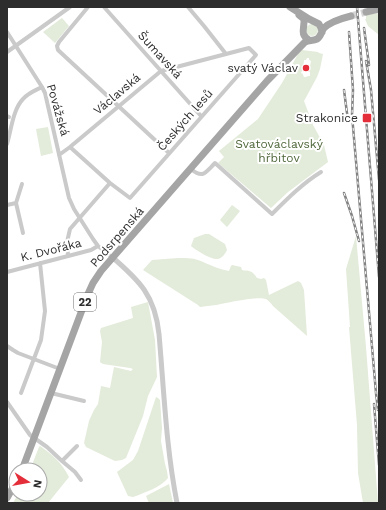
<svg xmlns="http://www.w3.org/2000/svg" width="386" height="510" viewBox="0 0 386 510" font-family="'Work Sans',sans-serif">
  <rect width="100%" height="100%" fill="#fff"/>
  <path fill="#e3ebda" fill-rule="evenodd" d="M379 13V35L368 26 365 19H366V15Z
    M62 18 69 26 55 43 43 32Z
    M306 30a6 6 0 1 1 12 0a6 6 0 1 1-12 0Z
    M302 50 318 52 319 53 323 54 320 69 317 77 304 101 313 125 324 145 328 162 288 192 271 208 218 163 224 157 219 151 258 119 282 83 298 54ZM307 58H309V60L311 61 309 72H310V76H308L306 77H304L303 75V74L301 73 302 71 303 70 304 60H306Z
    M48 127 53 153 41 156 36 129Z
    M232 205 240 211 227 227 220 220Z
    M205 234H209L225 244 227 250C225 254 222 258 218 259 211 260 196 250 191 246L194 238Z
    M356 236 366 347 378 503H363L358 473 357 425 349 327H350L346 269Z
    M178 258C185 258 192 258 198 260 209 264 217 269 229 271L231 266 232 265 241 267 242 270C244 271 247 270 249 271 253 272 255 275 257 278L261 279 264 278 266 280 269 295 298 281 301 283 304 290 307 336 273 306C271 303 269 301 266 299 257 296 226 303 216 305 210 306 205 306 200 307L198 305 143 270 152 260Z
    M148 302 155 340 157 377 148 396 143 416 126 458 122 460 115 461 86 447 84 443 89 421 94 410 98 404 101 386 110 388 114 367 131 371 133 369 130 368 103 364 100 362 102 342 100 331 101 328 133 318 131 307Z
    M156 397 158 398 160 400 162 428 161 441 165 464 167 471 168 478C161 487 144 493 133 497L128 496 117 472 133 460 138 451Z
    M40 446C54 456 61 462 69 477L48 503H13L18 494H40V470H30L39 447Z
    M169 484 173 503H149L146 496Z"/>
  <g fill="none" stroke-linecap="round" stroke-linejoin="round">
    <path stroke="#d5d5d5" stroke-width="7" stroke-dasharray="7 3.5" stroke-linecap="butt" d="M351 16 366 12"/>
    <path stroke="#cacaca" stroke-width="4" d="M88 7 59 42 57 46 58 50 169 153
      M104 7 201 116
      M188 7 204 26 226 54
      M7 32 42 87 45 93 69 198 74 209 93 239 98 246 112 257
      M7 52 70 7
      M7 116 9 117
      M7 144C11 131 13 109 23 99 28 93 36 90 42 87
      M59 155 70 147 161 71 249 48 256 55 130 198 110 183 70 147
      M191 169C203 179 205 173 215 163L272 214C287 199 303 183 321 172
      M22 184 16 203 23 233
      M7 205 16 203
      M68 256 67 242 70 229 110 183
      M7 272 91 250 98 246
      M7 346 13 350 18 353 60 369
      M21 393 41 340 45 311 40 263
      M51 393 84 401
      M7 402 30 435 47 447 62 461 77 446
      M62 461 75 472 81 480"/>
    <path stroke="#cacaca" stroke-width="5" d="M112 257C140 281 155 296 159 334 164 391 166 447 177 503"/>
    <path stroke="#a5a5a5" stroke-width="7" d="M290 7 309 19 319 24 321 28 322 32
      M366 12 379 9
      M299 15 304 19C305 28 299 34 309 40
      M22 470 88 294 93 283 101 271 267 81 305 42C309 40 313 41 317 39 321 37 321 32 324 28 330 22 343 18 351 16
      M7 498 16 482"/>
    <g stroke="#828282" stroke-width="2.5">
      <path id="rail" d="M357 7 379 277
        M364 28 369 65
        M349 32 353 90 352 115 376 393 378 410
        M366 61 371 90 379 180
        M344 90 348 121
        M344 193 352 216 359 241
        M374 404 379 465"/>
    </g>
    <use href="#rail" stroke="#fff" stroke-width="1" stroke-dasharray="3" stroke-linecap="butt"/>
  </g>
  <g fill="#e42e3a" stroke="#fff" stroke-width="1.5">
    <circle cx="306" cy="68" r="4"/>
    <rect x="362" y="113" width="10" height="10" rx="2"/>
  </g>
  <g text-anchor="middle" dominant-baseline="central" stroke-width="4" stroke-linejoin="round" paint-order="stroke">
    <rect fill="#fff" stroke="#6c6c6c" stroke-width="1" x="74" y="293" width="22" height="18" rx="3"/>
    <g font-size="11" font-weight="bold" fill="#2d2d2d">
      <text x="85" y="302">22</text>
    </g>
    <g font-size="12" fill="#2d2d2d" stroke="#fff">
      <text transform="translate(160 55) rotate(48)">Šumavská</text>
      <text transform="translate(117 94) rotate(-40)">Václavská</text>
      <text transform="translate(58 110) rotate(74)">Povážská</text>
      <text transform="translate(185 120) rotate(-49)">Českých lesů</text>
      <text transform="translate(117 237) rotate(-49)">Podsrpenská</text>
      <text transform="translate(51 250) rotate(-14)">K. Dvořáka</text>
    </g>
    <g font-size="12" fill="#2d2d2d" stroke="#fff" text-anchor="end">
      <text x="298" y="68">svatý Václav</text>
      <text x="358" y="118">Strakonice</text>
    </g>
    <g font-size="12" fill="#50683b" stroke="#fff">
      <text x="279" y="144">Svatováclavský<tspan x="279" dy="14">hřbitov</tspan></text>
    </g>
  </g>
  <rect width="386" height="510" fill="none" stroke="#2d2d2d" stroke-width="16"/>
  <g transform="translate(28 482) rotate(101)"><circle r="19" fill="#ffffff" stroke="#ababab"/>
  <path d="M0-3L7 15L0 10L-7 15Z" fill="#e42e3a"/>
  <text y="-6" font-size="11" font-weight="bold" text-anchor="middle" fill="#2d2d2d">N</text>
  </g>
</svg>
